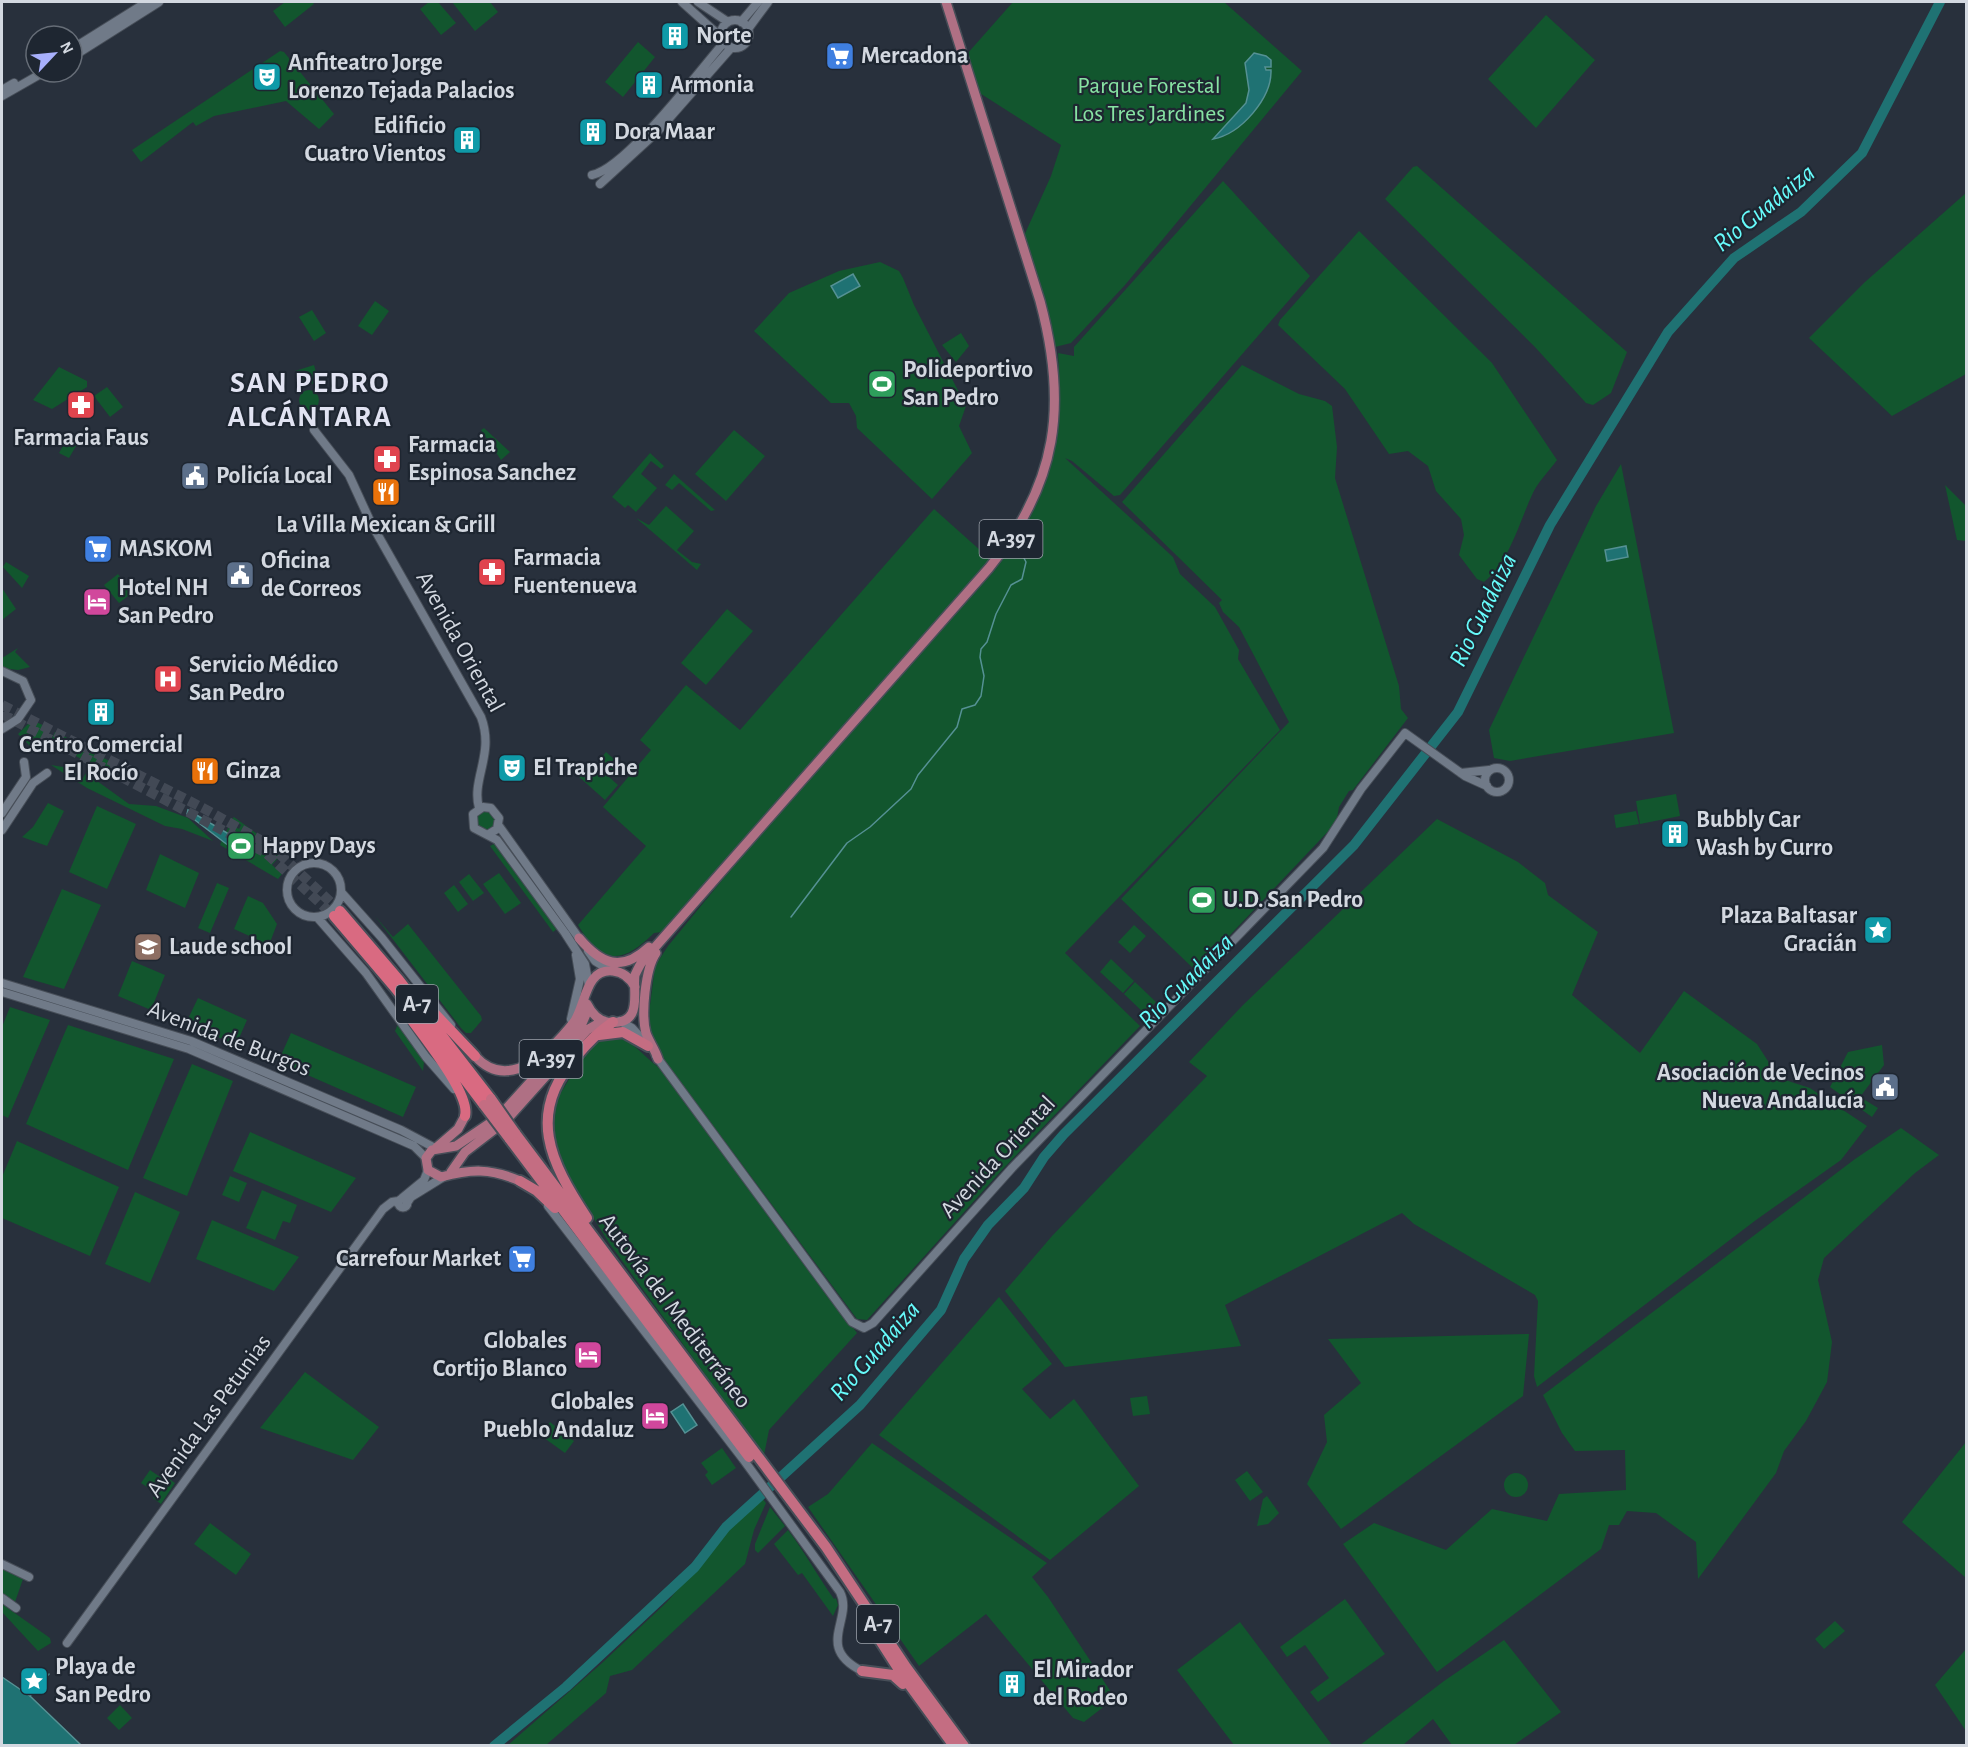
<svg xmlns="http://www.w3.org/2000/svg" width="1968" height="1747" viewBox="0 0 1968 1747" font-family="'Alegreya Sans',sans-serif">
  <rect width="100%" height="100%" fill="#28303c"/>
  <path fill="#12562e" d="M285 2H312L314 4 285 27 273 11Z
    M429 2H438L456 23 441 35 420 9Z
    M452 2H490L498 12 475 31Z
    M1013 2H1224L1302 71 1125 285 1071 343 1055 347 1023 238 1051 176 1061 145 978 92 967 54Z
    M1546 15 1595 60 1536 128 1488 79Z
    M638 42 655 57 623 97 605 82Z
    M280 51 284 52 334 114 319 129 286 101 214 116 196 126 193 122 141 162 132 150Z
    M1417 166 1627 352 1611 393 1593 405 1586 403 1534 346 1385 199 1413 167Z
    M1223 181 1310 276 1120 495 1114 496 1072 461 1065 458 1173 557 1180 574 1215 607 1239 650 1238 659 1280 730 1065 953 1140 1026 1001 1171 867 1320 857 1319 662 1057 651 1034 649 1013 655 966 668 946 746 851 995 570C1051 496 1064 446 1058 353L1074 356V347Z
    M1966 193V374L1892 416 1809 338 1865 282Z
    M1359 231 1492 363 1557 460C1549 471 1537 483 1532 495 1519 523 1509 563 1484 582L1477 579 1459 555 1464 535 1461 519 1436 491 1428 466 1408 451 1389 454 1345 389 1278 325 1280 320Z
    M880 262 899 271 903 278 914 305 966 406 959 426 972 453 932 499 857 428 856 416 849 403H831L754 331 789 293 839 271Z
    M375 301 389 311 372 335 358 326Z
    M312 310 326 333 314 341 299 317Z
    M961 333 969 346 956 362 942 345Z
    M314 365 320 386 306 382 295 371Z
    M1242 365 1299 394 1325 401 1332 406 1337 447 1335 478 1399 686 1401 709 1408 718 1353 790 1349 791 1339 807 1336 823 1196 971 1121 899 1289 722 1239 627 1223 612 1219 603 1222 600 1122 502Z
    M59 367 87 381V387L52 409 33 400Z
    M107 387 123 407 110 417 94 396Z
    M299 400a10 10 0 1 1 20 0a10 10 0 1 1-20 0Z
    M484 428 510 452 501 460 481 430Z
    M734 430 765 456 726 501 695 474Z
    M69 435 79 441 69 458 59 453Z
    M650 453 664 466 661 469 651 461 641 474 657 488 636 512 628 505 625 508 612 497Z
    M1621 464 1674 733 1510 761 1494 758 1489 730 1596 506Z
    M674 474 715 510 711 511 679 483 672 490 665 485Z
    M1945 485 1966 506V541L1957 540Z
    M666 506 694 531 677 550 692 562 701 564 697 570 636 518 649 525Z
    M934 509 990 559 662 932 654 933C623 964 602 966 578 925L646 846 603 807 651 750 640 740 686 685 740 730Z
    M6 562 29 576 22 588 3 567Z
    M118 574 132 593 119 603 104 585Z
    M2 588 16 609 2 620Z
    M727 609 753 631 706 685 681 663Z
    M18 648 15 652 30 667 18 670 2 668V658Z
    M32 720 51 729 35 751 18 734Z
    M55 732 74 741 69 752 50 742Z
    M79 745 117 765 112 776 74 755Z
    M606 752 624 768 616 778 598 762Z
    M591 761 618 785 605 800 578 776Z
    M51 765 63 767 83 778 86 773 129 804 156 806 188 818 213 841 182 829 165 826 87 788Z
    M1676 794 1680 816 1640 824 1636 801Z
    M48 803 64 811 47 846 22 837 33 827Z
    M97 806 136 824 107 889 69 872Z
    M1636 811 1639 824 1616 828 1614 815Z
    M476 821a10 10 0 1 1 20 0a10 10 0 1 1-20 0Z
    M234 817 281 851 286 849 272 865 282 874 278 879 220 845 222 840 229 846 234 838 226 832 230 824 239 829 241 825 232 819Z
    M1437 819 1518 862 1545 883 1548 895 1598 932 1572 995 1640 1053 1684 991 1757 1044 1775 1072 1785 1080 1810 1088 1867 1126 1841 1160 1756 1220 1537 1387 1534 1376 1538 1301 1535 1295 1414 1224 1402 1213 1225 1305 1241 1346 1065 1367 1005 1291 1052 1236 1207 1076 1189 1062 1243 1005Z
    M494 844 557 929 553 932 490 846Z
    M160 854 199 873 185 908 146 890Z
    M499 873 521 903 505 914 483 884Z
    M469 874 484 893 473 901 459 882Z
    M217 883 229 888 210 933 198 928Z
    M454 885 468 904 458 912 444 893Z
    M62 889 101 905 64 989 23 977Z
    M248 896 263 903 277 924 269 945 234 929Z
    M375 916 393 937 408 924 481 1016 482 1020 471 1033H466L461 1028Z
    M1134 925 1146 936 1130 953 1118 942Z
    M1111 959 1134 981 1123 993 1100 972Z
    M132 961 165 975 151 1010 118 996Z
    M1135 982 1156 1002 1145 1014 1124 994Z
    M198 998 247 1020 236 1045 186 1023Z
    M10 1007 50 1020 8 1118 2 1115V1027Z
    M398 1024 424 1062 423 1071 395 1031Z
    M68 1025 174 1059 128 1170 26 1124Z
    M291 1033 416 1087 403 1117 278 1062Z
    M615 1036C636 1042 642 1056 660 1068L857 1333 769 1430 764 1455 609 1243 565 1172 552 1135 555 1102 579 1063 599 1040Z
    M1882 1045 1884 1065 1860 1097 1878 1108 1872 1117 1830 1087 1848 1052Z
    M192 1064 233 1081 187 1196 143 1178Z
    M1901 1128 1939 1155 1915 1173 1824 1258 1818 1280 1832 1342 1827 1382 1806 1421 1784 1451 1776 1473 1698 1579 1696 1542 1656 1513 1627 1511 1619 1525H1609L1601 1549 1437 1672 1343 1544 1374 1523 1446 1550 1492 1509 1547 1521 1559 1494 1626 1490 1625 1450 1575 1451 1562 1433 1543 1395 1855 1159Z
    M250 1132 356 1178 331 1212 233 1171Z
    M17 1141 119 1187 90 1256 2 1218V1177Z
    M230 1176 247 1183 239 1202 222 1195Z
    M262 1190 297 1205 290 1223 283 1221 275 1240 246 1228Z
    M135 1192 180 1212 150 1283 105 1264Z
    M212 1220 299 1257 274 1291 196 1259Z
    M999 1297 1052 1364 1022 1389 1050 1419 1074 1399 1139 1486 1050 1560 879 1435Z
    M1529 1334 1523 1396 1341 1529 1307 1484 1327 1442 1324 1415 1361 1383 1328 1339Z
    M305 1372 379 1427 353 1460 260 1428Z
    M1147 1396 1150 1414 1133 1416 1130 1398Z
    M550 1422 574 1441 565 1453 540 1435Z
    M1966 1442V1578L1902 1522Z
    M872 1443 1047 1563 1032 1577 1048 1597 1115 1698 1084 1722 1073 1718 986 1614 919 1666 808 1507 828 1494Z
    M722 1448 736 1468 712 1485 705 1475 708 1472 701 1463Z
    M150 1470 163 1479 165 1476 175 1483 161 1504 153 1498 156 1493 141 1483Z
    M1247 1471 1263 1492 1250 1501 1235 1480Z
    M1504 1485a12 12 0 1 1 24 0a12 12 0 1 1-24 0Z
    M1267 1496 1279 1513 1268 1524 1257 1526 1263 1499Z
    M762 1498 766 1503 754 1530 745 1564 632 1670 610 1676 606 1693 546 1745H508L601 1664 667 1602 732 1525Z
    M770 1507 785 1526 758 1553 755 1550V1544Z
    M210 1523 251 1554 236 1575 194 1544Z
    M788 1530C806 1554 817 1575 834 1599L836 1598 838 1605 833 1616 802 1573 798 1575 774 1544Z
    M2 1567 23 1579 15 1602 2 1594Z
    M1345 1599 1385 1654 1318 1702 1310 1692 1329 1678 1305 1645 1287 1657 1280 1647Z
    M2 1604 50 1638 51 1643 38 1651 2 1612Z
    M1835 1621 1845 1631 1824 1649 1815 1639Z
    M1240 1622 1332 1745H1234L1177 1670Z
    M1504 1640 1561 1712 1514 1745H1452L1433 1719 1403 1745H1360L1444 1681Z
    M1966 1649V1731L1935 1685Z
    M120 1705 132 1718 119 1730 107 1718Z"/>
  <path fill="#1f7273" stroke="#559194" stroke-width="1.5" d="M1254 53 1266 56 1271 60V67H1265L1266 70H1271C1272 98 1241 134 1213 139L1246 103 1249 90 1245 63Z
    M853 274 860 286 838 298 831 286Z
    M1626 546 1628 557 1607 561 1605 550Z
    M188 810 234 837 229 846 187 814Z
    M683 1404 697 1425 685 1433 671 1412Z
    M2 1677 30 1696 81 1745H2Z"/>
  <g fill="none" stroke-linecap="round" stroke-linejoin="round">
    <path stroke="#559194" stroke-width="1.5" d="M791 917 847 843 870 827 911 789 918 775 957 727 962 709 975 705 981 696 984 676 980 657 981 649 987 642 996 614 1011 585 1022 579 1026 562 1017 545
      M30 1696 49 1674"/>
    <path stroke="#1f7273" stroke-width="10" d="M494 1746 566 1687 695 1567 726 1527 860 1405 941 1310 964 1259 988 1225 1024 1188 1044 1157 1064 1134 1354 845 1458 712 1550 525 1668 332 1734 258 1801 212 1862 153 1940 2"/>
    <path stroke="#424955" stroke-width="10" stroke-dasharray="10 5" stroke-linecap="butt" d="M2 705 203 808 271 846 340 911
      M2 714 266 853 334 916"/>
    <g stroke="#474e58" stroke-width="10">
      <path id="tertiary" d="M682 2 721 37
        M698 2 728 22
        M721 34a14 14 0 1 1 28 0a14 14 0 1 1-28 0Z
        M741 22 758 2
        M748 29 768 2
        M72 49 147 2
        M72 57 159 2
        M2 90 14 83
        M2 96 44 72
        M592 175C626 168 696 75 721 46L722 40
        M600 184 658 131 731 48
        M314 430 349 475 371 523 481 717C495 754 471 779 479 808
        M2 671 23 681 31 700 18 719 2 729
        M1485 780a12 12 0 1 1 24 0a12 12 0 1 1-24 0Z
        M1461 773 1489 770
        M2 813 26 777 24 762
        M499 826 581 941
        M2 830 33 783 47 773
        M489 834 497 829 499 818 491 808 483 807 473 814 474 828 497 840 565 933 585 964 589 986
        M287 890a27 27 0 1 1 54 0a27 27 0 1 1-54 0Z
        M341 892 382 938 451 1025
        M317 917 366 973 426 1057 454 1089
        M588 951 595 961 611 971
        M2 983 191 1041 401 1130 435 1148
        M2 992 189 1049 398 1139 414 1146 426 1158
        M571 1019 580 979 576 955
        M620 1021 632 1028 645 1042
        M656 1056 852 1322 864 1328 873 1323 1012 1168 1323 848 1361 789 1405 733 1465 776 1487 786
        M402 1198 424 1180 428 1170
        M398.5 1203a4.5 4.5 0 1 1 9 0a4.5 4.5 0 1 1-9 0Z
        M407 1203 411 1197 445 1176
        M548 1206 743 1459 840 1592C854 1619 814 1647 862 1671
        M2 1564 29 1577
        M2 1598 16 1608
        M67 1643 383 1209 392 1202 398 1201"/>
    </g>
    <g stroke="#474e58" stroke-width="12">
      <path id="primary" d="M579 938C601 964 621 973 649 947
        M656 953C645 969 641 1015 646 1033 649 1042 655 1049 658 1059
        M587 1004C591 1012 597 1020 607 1022 645 1027 632 991 635 975 637 971 639 966 642 962L989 568C1058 483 1068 405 1040 301L946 2
        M475 1056C509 1094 552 1050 574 1022 586 1005 585 968 613 971 624 972 630 978 635 987
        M505 1110 581 1026 587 1012V1004
        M510 1116 587 1030 603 1021
        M490 1123 456 1146 432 1150 426 1158 428 1170 441 1177C471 1169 490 1168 520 1181
        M436 1148 458 1129 465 1116
        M451 1172 465 1152 495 1129"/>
    </g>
    <g stroke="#474e58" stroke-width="14">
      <path id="trunk" d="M599 1035 623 1032 648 1046
        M515 1133 826 1547 906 1667 964 1746
        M509 1138 749 1457
        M520 1181 537 1191 555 1208
        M587 1218C550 1162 526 1113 576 1057 587 1043 598 1032 613 1022
        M867 1620 903 1676 954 1746
        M862 1671 893 1675 903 1684"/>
    </g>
    <g stroke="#474e58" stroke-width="14">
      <path id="motorway" d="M340 911 399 980 491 1099
        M334 916 396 989 484 1105
        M422 1000 475 1056
        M406 1012C420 1033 471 1093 465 1116"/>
    </g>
    <use href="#tertiary" stroke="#707a88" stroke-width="8"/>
    <use href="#primary" stroke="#af7084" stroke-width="9"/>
    <use href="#trunk" stroke="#c46d82" stroke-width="10"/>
    <use href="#motorway" stroke="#d96a81" stroke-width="10"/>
    <g stroke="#474e58" stroke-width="14" stroke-linecap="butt">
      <path id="trunk-bridge" d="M491 1099 515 1133
        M484 1105 509 1138"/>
    </g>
    <use href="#trunk-bridge" stroke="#c46d82" stroke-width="10"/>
  </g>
  <defs>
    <g id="building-square" transform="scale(1.5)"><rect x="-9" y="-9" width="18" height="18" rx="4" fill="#0f9aa8" stroke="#1e2631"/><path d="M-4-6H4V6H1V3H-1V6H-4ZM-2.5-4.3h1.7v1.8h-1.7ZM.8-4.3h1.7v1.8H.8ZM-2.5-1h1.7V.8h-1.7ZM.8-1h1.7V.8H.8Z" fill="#fff"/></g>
    <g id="supermarket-square" transform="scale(1.5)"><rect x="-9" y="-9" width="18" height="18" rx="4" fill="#3f7fe0" stroke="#1e2631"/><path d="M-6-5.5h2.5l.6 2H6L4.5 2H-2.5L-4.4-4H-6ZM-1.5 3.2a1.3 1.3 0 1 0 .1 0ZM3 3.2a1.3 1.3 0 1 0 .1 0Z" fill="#fff"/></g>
    <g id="theatre-square" transform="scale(1.5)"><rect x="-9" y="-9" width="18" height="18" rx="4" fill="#0f9aa8" stroke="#1e2631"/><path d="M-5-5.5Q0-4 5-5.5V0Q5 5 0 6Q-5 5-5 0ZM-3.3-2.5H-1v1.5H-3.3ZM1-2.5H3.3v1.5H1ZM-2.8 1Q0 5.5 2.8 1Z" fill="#fff"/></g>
    <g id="stadium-square" transform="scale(1.5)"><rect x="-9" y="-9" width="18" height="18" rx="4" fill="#2e9e5b" stroke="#1e2631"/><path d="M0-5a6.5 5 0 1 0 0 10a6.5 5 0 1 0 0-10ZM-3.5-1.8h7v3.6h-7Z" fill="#fff"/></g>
    <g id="pharmacy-square" transform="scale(1.5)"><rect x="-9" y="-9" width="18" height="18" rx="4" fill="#e0444e" stroke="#1e2631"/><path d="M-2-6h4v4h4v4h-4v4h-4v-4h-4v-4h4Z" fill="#fff"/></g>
    <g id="civic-square" transform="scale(1.5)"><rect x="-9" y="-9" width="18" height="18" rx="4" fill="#5c6f8a" stroke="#1e2631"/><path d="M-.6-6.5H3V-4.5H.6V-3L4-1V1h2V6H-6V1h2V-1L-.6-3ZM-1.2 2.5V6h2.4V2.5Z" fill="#fff"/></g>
    <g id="restaurant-square" transform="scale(1.5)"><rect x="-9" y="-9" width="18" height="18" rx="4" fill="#e8710a" stroke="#1e2631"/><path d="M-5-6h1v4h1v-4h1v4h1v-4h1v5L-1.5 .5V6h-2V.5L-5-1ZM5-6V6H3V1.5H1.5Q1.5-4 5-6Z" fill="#fff"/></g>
    <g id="hotel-square" transform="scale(1.5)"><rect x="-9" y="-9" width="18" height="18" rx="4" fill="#d1479c" stroke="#1e2631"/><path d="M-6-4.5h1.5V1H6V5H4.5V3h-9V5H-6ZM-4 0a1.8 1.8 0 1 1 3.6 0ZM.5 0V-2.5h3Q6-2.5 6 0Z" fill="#fff"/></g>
    <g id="hospital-square" transform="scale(1.5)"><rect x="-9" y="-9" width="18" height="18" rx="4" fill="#e0444e" stroke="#1e2631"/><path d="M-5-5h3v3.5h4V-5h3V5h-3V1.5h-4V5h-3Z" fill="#fff"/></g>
    <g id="sight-square" transform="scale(1.5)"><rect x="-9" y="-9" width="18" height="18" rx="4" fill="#0f9aa8" stroke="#1e2631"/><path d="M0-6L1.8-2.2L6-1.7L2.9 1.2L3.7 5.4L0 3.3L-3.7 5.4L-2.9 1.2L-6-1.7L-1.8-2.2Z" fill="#fff"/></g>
    <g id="school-square" transform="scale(1.5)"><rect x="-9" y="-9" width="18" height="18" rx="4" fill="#8d6e63" stroke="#1e2631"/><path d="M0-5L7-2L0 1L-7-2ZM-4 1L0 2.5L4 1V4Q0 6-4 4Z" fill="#fff"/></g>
  </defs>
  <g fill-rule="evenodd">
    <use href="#building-square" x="675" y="36"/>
    <use href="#supermarket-square" x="840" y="56"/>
    <use href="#theatre-square" x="267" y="77"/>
    <use href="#building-square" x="649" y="85"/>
    <use href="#building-square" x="593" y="132"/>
    <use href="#building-square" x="467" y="140"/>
    <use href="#stadium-square" x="882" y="384"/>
    <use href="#pharmacy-square" x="81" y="405"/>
    <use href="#pharmacy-square" x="387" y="459"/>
    <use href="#civic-square" x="195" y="476"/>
    <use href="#restaurant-square" x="386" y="492"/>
    <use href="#supermarket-square" x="98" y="549"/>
    <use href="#pharmacy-square" x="492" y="572"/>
    <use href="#civic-square" x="240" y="575"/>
    <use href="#hotel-square" x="97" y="602"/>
    <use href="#hospital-square" x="168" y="679"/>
    <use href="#building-square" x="101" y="712"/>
    <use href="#theatre-square" x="512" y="768"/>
    <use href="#restaurant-square" x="205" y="771"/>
    <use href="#building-square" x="1675" y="834"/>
    <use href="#stadium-square" x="241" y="846"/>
    <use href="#stadium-square" x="1202" y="900"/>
    <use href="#sight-square" x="1878" y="930"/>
    <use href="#school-square" x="148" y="947"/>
    <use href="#civic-square" x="1885" y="1087"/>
    <use href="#supermarket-square" x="522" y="1259"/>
    <use href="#hotel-square" x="588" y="1355"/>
    <use href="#hotel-square" x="655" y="1416"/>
    <use href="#sight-square" x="34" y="1681"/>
    <use href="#building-square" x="1012" y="1684"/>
  </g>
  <g text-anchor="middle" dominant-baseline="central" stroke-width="4.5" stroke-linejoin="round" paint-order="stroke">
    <g fill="#1e2631" stroke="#9da3ac" stroke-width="1.5">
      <rect x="979.5" y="520" width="63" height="38" rx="4.5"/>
      <rect x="396" y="985" width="42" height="38" rx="4.5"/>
      <rect x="519.5" y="1040" width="63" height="38" rx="4.5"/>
      <rect x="857" y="1605" width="42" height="38" rx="4.5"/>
    </g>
    <g font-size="22" font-weight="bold" fill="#d3d8e0">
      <text x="1011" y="539">A-397</text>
      <text x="417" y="1004">A-7</text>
      <text x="551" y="1059">A-397</text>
      <text x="878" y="1624">A-7</text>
    </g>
    <g font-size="24" font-weight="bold" fill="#d3d8e0" stroke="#1e2631" text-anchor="start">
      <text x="696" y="36">Norte</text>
      <text x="861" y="56">Mercadona</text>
      <text x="288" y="63">Anfiteatro Jorge<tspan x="288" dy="28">Lorenzo Tejada Palacios</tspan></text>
      <text x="670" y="85">Armonia</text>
      <text x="446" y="126" text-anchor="end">Edificio<tspan x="446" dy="28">Cuatro Vientos</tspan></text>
      <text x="614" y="132">Dora Maar</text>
      <text x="903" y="370">Polideportivo<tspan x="903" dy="28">San Pedro</tspan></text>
      <text x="81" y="438" text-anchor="middle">Farmacia Faus</text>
      <text x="408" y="445">Farmacia<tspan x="408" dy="28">Espinosa Sanchez</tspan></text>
      <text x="216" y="476">Policía Local</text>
      <text x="386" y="525" text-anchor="middle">La Villa Mexican &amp; Grill</text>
      <text x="119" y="549">MASKOM</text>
      <text x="513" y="558">Farmacia<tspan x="513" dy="28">Fuentenueva</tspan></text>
      <text x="261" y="561">Oficina<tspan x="261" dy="28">de Correos</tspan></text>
      <text x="118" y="588">Hotel NH<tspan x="118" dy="28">San Pedro</tspan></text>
      <text x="189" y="665">Servicio Médico<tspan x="189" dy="28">San Pedro</tspan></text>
      <text x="101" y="745" text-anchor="middle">Centro Comercial<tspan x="101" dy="28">El Rocío</tspan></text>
      <text x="533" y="768">El Trapiche</text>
      <text x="226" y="771">Ginza</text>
      <text x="1696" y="820">Bubbly Car<tspan x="1696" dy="28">Wash by Curro</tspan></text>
      <text x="262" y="846">Happy Days</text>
      <text x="1223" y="900">U.D. San Pedro</text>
      <text x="1857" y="916" text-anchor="end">Plaza Baltasar<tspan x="1857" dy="28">Gracián</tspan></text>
      <text x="169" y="947">Laude school</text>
      <text x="1864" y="1073" text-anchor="end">Asociación de Vecinos<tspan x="1864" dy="28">Nueva Andalucía</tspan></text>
      <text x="501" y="1259" text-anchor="end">Carrefour Market</text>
      <text x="567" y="1341" text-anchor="end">Globales<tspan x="567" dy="28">Cortijo Blanco</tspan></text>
      <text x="634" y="1402" text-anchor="end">Globales<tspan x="634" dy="28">Pueblo Andaluz</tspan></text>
      <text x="55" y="1667">Playa de<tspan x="55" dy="28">San Pedro</tspan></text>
      <text x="1033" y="1670">El Mirador<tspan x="1033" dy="28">del Rodeo</tspan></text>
    </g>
    <g font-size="24" fill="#87e3a3" stroke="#1e2631">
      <text x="1149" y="86">Parque Forestal<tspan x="1149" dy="28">Los Tres Jardines</tspan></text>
    </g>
    <g font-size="24" fill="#d3d8e0" stroke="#1e2631">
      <text transform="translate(460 642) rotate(61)">Avenida Oriental</text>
      <text transform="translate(229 1039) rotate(21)">Avenida de Burgos</text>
      <text transform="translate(998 1157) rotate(-47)">Avenida Oriental</text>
      <text transform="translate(675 1311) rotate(53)">Autovía del Mediterráneo</text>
      <text transform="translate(209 1416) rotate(-54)">Avenida Las Petunias</text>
    </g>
    <g font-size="26" font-style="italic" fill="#67fcfc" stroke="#1e2631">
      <text transform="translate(1764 208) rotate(-39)">Rio Guadaiza</text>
      <text transform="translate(1483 610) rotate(-64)">Rio Guadaiza</text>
      <text transform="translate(1186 981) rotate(-45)">Rio Guadaiza</text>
      <text transform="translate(875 1351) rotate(-49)">Rio Guadaiza</text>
    </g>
    <g font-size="30" font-weight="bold" letter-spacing="1.5" fill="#e1e3f2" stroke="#1e2631">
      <text x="310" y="383">SAN PEDRO<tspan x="310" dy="34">ALCÁNTARA</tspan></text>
    </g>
  </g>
  <rect width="1968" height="1747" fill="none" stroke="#d3d8e0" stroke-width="6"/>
  <g transform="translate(54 54) rotate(64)"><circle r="28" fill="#1e2631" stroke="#666d77" stroke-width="1.5"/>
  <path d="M0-4.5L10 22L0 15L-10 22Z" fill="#a8b0fc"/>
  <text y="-9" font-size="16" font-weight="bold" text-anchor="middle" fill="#d3d8e0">N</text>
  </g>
</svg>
